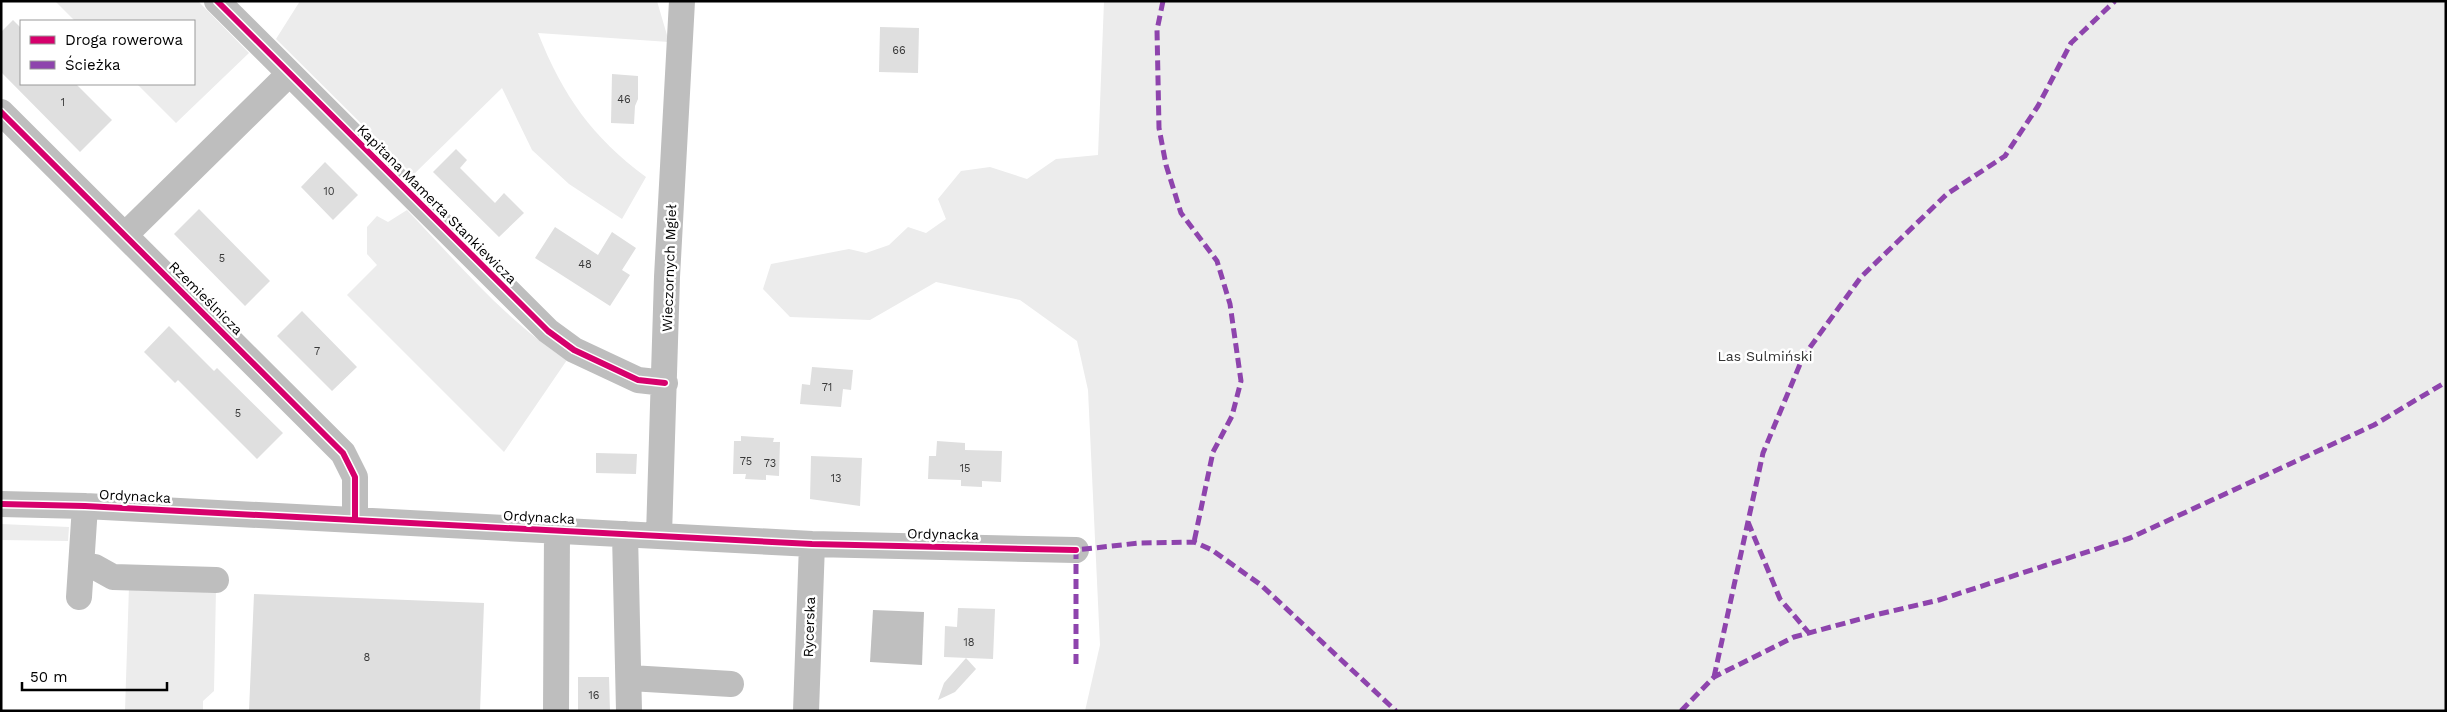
<svg xmlns="http://www.w3.org/2000/svg" width="2447" height="712" viewBox="0 0 2447 712" font-family="'Work Sans',sans-serif">
  <rect width="100%" height="100%" fill="#fff"/>
  <path fill="#ececec" d="M55 1H198L249 53 176 123 137 84H194V21H75Z
    M300 1H657L669 42 538 33C563 96 592 137 646 177L622 219 569 184 532 150 502 88 413 175 276 39Z
    M1104 1H2446V711H1085L1100 645 1088 390 1077 341 1020 300 936 282 870 320 790 317 763 289 771 264 849 249 866 253 889 245 908 227 926 233 946 219 938 199 961 171 990 167 1027 179 1056 159 1098 155Z
    M407 210C456 261 507 322 567 360L504 452 347 295 377 265 367 254V227L377 216 388 222Z
    M1 524 69 527 68 541 1 540Z
    M129 586 216 589 214 691 203 701V711H125Z"/>
  <path fill="#bfbfbf" d="M873 610 924 612 922 665 870 662Z"/>
  <path fill="#dfdfdf" d="M13 20 21 28V84H76L112 120 80 152 1 72V32Z
    M880 27 919 28 918 73 879 72Z
    M612 74 638 76V99L635 106 634 124 611 123Z
    M456 149 467 160 460 168 495 203 504 193 524 213 499 237 433 172Z
    M325 162 358 195 333 220 301 187Z
    M199 209 270 281 245 306 174 234Z
    M555 227 598 255 612 232 636 248 622 270 630 275 610 306 535 258Z
    M302 311 357 367 332 391 277 336Z
    M169 326 214 371 217 368 283 433 257 459 178 380 175 383 144 352Z
    M812 367 853 370 851 390 843 389 841 407 800 404 802 384 810 385Z
    M741 436 774 438 773 442H780L779 476 766 475V480L745 479 746 474H733L734 441H741Z
    M937 441 965 443V450L1002 451 1001 482 982 481V487L961 486V480L928 479 929 456H936Z
    M596 453 637 454 636 474 596 473Z
    M811 456 862 458 860 506 810 499Z
    M254 594 484 603 480 711H249Z
    M958 608 995 609 993 659 944 657 945 626 957 627Z
    M966 658 976 669 955 692 938 700 944 683Z
    M578 677H609L610 711H578Z"/>
  <g fill="none" stroke-linecap="round" stroke-linejoin="round">
    <path stroke="#bebebe" stroke-width="26" d="M217 1 548 331 574 350 638 380 665 383
      M1 112 343 453 355 477V520
      M125 235 289 74
      M1 504 85 506 812 544 1076 550
      M625 534 629 711
      M659 535 667 277 682 1
      M82 565 95 567 113 577 216 580
      M79 597 85 506
      M630 678 731 684
      M556 711 557 531
      M806 711 812 544"/>
    <path stroke="#8e44ad" stroke-width="5" stroke-dasharray="10 5" stroke-linecap="butt" d="M1163 1 1157 30 1159 128 1166 165 1181 213 1217 261 1230 304 1241 381 1232 416 1213 452 1194 542
      M1748 522 1780 599 1809 633
      M1076 664V550L1139 543 1194 542 1212 550 1261 585 1396 711
      M1714 677 1763 453 1803 357 1861 277 1947 194 2005 156 2038 106 2071 43 2115 1
      M1681 711 1714 677 1794 637 1875 615 1939 600 2130 538 2374 425 2446 382"/>
    <g stroke="#fff" stroke-width="9">
      <path id="cycleway" d="M217 1 548 331 574 350 638 380 665 383
        M1 112 343 453 355 477V520
        M1 504 85 506 812 544 1076 550"/>
    </g>
    <use href="#cycleway" stroke="#d6006c" stroke-width="6"/>
  </g>
  <g text-anchor="middle" dominant-baseline="central" stroke-width="5" stroke-linejoin="round" paint-order="stroke">
    <g font-size="11" fill="#383838">
      <text x="899" y="50">66</text>
      <text x="624" y="99">46</text>
      <text x="63" y="102">1</text>
      <text x="329" y="191">10</text>
      <text x="222" y="258">5</text>
      <text x="585" y="264">48</text>
      <text x="317" y="351">7</text>
      <text x="827" y="387">71</text>
      <text x="238" y="413">5</text>
      <text x="746" y="461">75</text>
      <text x="770" y="463">73</text>
      <text x="965" y="468">15</text>
      <text x="836" y="478">13</text>
      <text x="969" y="642">18</text>
      <text x="367" y="657">8</text>
      <text x="594" y="695">16</text>
    </g>
    <g font-size="14" fill="#000" stroke="#fff">
      <text transform="translate(437 204) rotate(45)">Kapitana Mamerta Stankiewicza</text>
      <text transform="translate(669 268) rotate(-88)">Wieczornych Mgieł</text>
      <text transform="translate(206 298) rotate(45)">Rzemieślnicza</text>
      <text transform="translate(135 496) rotate(3)">Ordynacka</text>
      <text transform="translate(539 517) rotate(3)">Ordynacka</text>
      <text transform="translate(943 534) rotate(1)">Ordynacka</text>
      <text transform="translate(809 627) rotate(-88)">Rycerska</text>
    </g>
    <g font-size="14" fill="#333" stroke="#fff">
      <text x="1765" y="356">Las Sulmiński</text>
    </g>
  </g>
  <rect width="2447" height="712" fill="none" stroke="#000000" stroke-width="5"/>
  <rect x="20" y="20" width="175" height="65" fill="#ffffff" stroke="#999999"/>
  <rect x="30" y="36" width="25" height="8" fill="#d6006c" stroke="#999999"/>
  <text x="65" y="45" font-size="15" fill="#000000">Droga rowerowa</text>
  <rect x="30" y="61" width="25" height="8" fill="#8e44ad" stroke="#999999"/>
  <text x="65" y="70" font-size="15" fill="#000000">Ścieżka</text>
  <path d="M22 682v8h145v-8" fill="none" stroke="#000000" stroke-width="2.5"/>
  <text x="30" y="682" font-size="15" fill="#000000" stroke="#ffffff" stroke-width="4" paint-order="stroke">50 m</text>
</svg>
